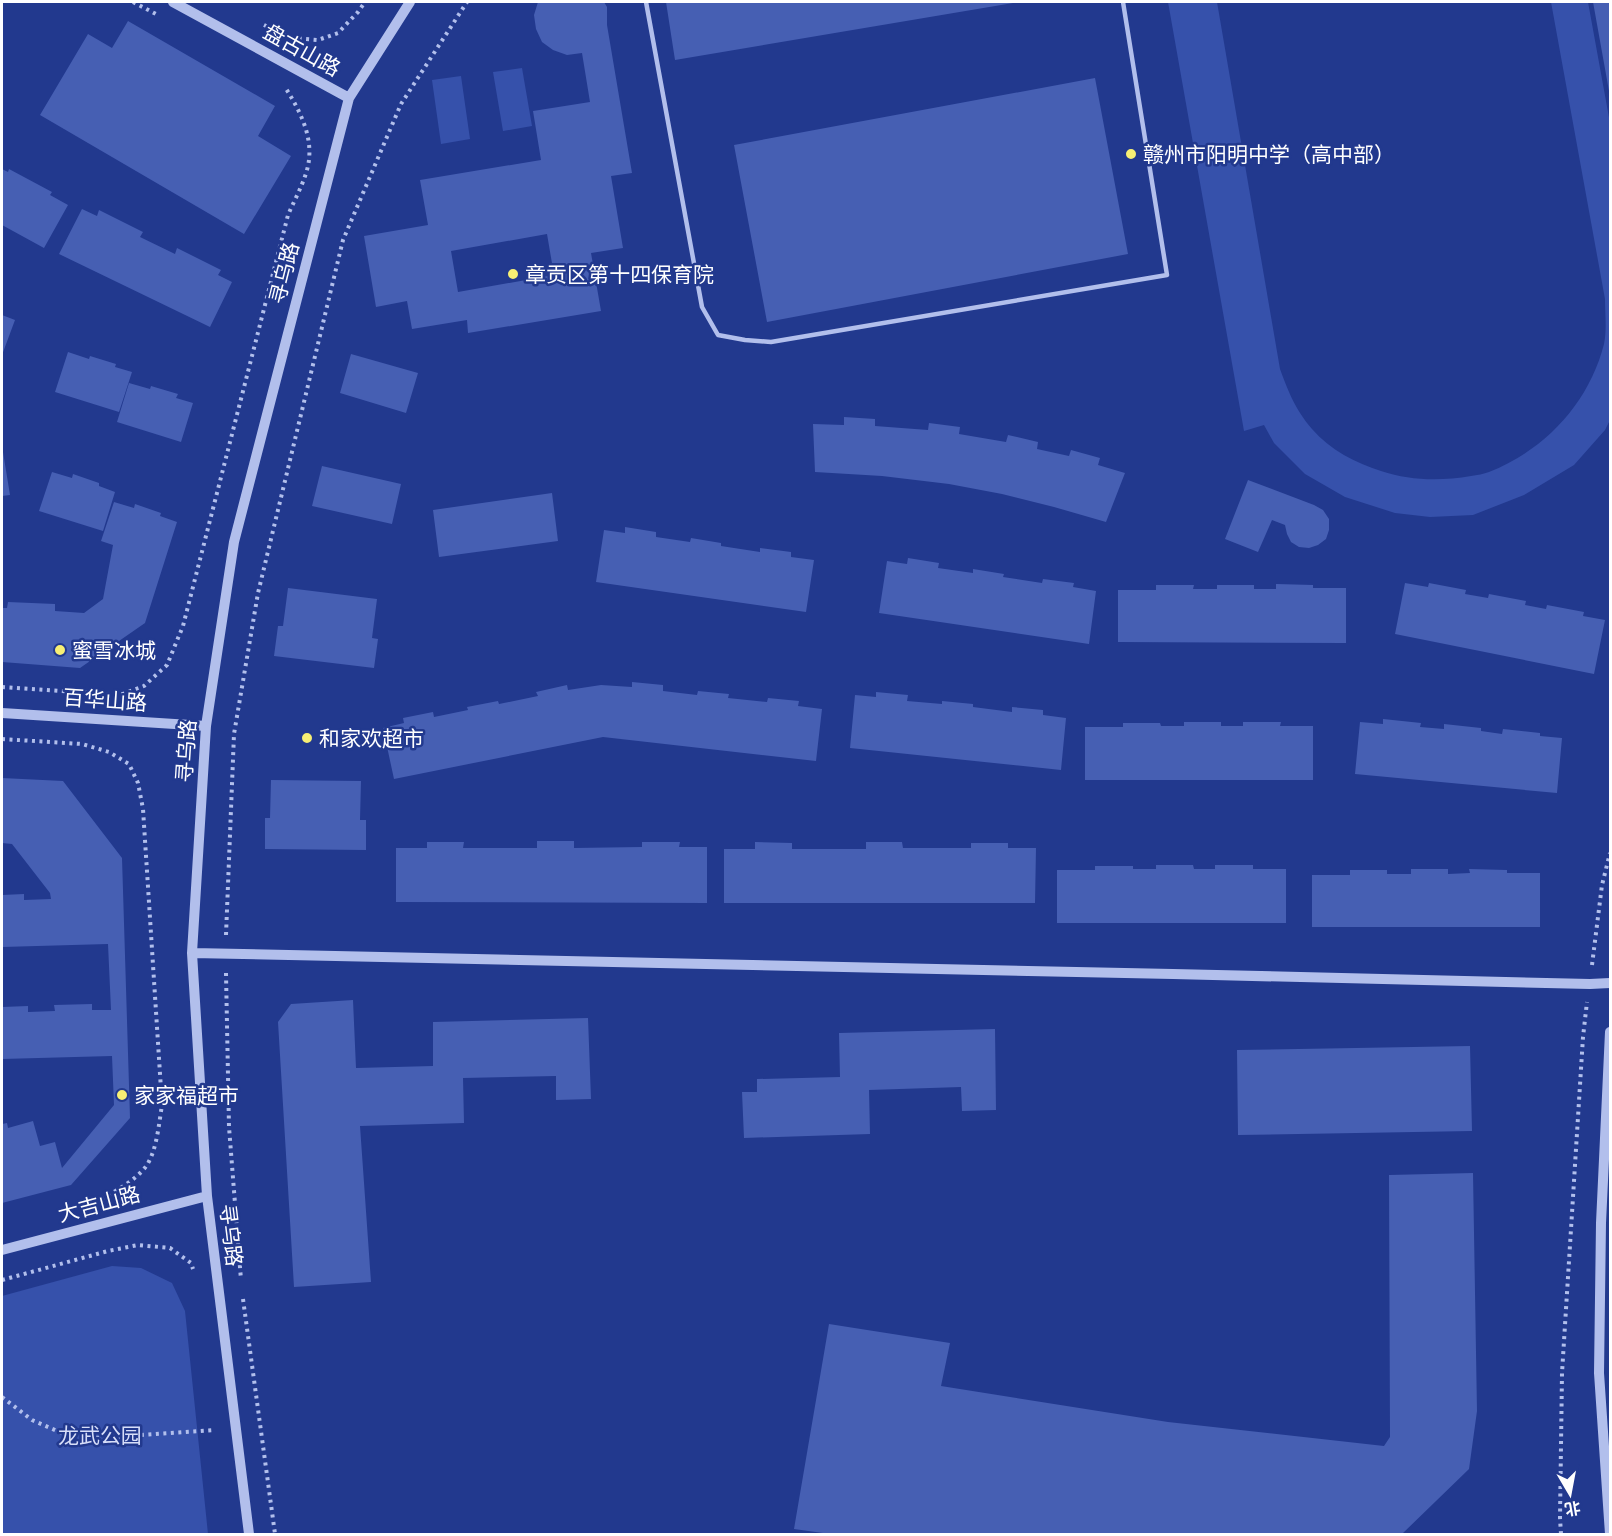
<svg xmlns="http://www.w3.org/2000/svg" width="1612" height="1536" viewBox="0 0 1612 1536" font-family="Raleway,'Noto Sans SC',sans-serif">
  <rect width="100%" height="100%" fill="#22398e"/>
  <path fill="#3651ab" d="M1168 2H1217L1280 369C1289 393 1295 409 1312 429 1330 450 1356 463 1381 471 1411 481 1441 481 1471 476 1477 475 1484 474 1489 472 1545 450 1589 403 1604 344 1607 330 1605 313 1605 299L1551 2H1588L1610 123V420L1605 430 1574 465 1524 495 1473 515 1430 517 1395 513 1345 497 1305 474 1274 443 1264 425 1244 431Z
    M522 68 532 126 503 131 493 72Z
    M461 76 470 139 441 144 432 80Z
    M112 1266 141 1268 172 1283 185 1311 208 1534H2V1296Z"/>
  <path fill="#465fb3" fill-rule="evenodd" d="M538 2H604L607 7V25L632 173 611 176 623 248 591 253 601 311 468 333 467 320 412 329 407 301 376 307 364 236 428 225 420 180 541 160 533 111 590 102 582 53 567 55 553 50 542 42 536 29 534 15ZM547 234 554 275 458 292 451 251Z
    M666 2H1012L1013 3 675 60Z
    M1593 2H1610V91H1609Z
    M128 21 275 106 258 136 291 156 244 234 40 115 88 34 112 48Z
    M1095 78 1128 254 767 322 734 145Z
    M2 169 8 172 9 169 52 192 50 195 68 205 44 248 2 225Z
    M82 209 97 216 99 210 143 232 140 237 175 254 177 248 221 270 218 275 232 282 210 327 59 254Z
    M2 315 15 320 2 355Z
    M68 352 89 359 90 356 116 364 115 367 132 372 119 412 55 392Z
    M351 354 418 373 406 413 340 393Z
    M129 383 150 389 151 386 178 394 176 398 193 403 181 442 117 422Z
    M844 417 875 419V426L928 430 929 423 960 427 959 434 1006 442 1008 435 1038 442 1037 449 1069 456 1071 450 1100 458 1098 465 1125 473 1106 522 1054 507 1002 494 949 484 882 476 815 472 813 424 844 425Z
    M2 452H3L10 495 2 496Z
    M322 466 401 484 392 524 312 506Z
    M52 472 72 478 73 474 99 483V486L115 492 103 531 39 511Z
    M1248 480 1314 505 1323 510 1329 519V530L1326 539 1318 545 1309 548 1299 547 1291 542 1287 534 1285 525 1272 520 1258 552 1225 539Z
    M552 493 558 541 439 557 433 510Z
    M114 502 134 508 135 504 161 513 160 516 177 522 145 623 80 668 2 662V608H7L8 602 55 604V611L84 613 103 599 113 545 101 541Z
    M625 527 656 532V537L690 542 691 538 721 543V546L760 552V548L791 552V557L814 560 806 612 596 582 604 530 625 533Z
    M908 558 939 563 938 568 973 573V569L1004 574 1003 577 1042 583 1043 579 1074 583 1073 587 1096 591 1089 644 879 613 887 561 907 564Z
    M1405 583 1428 587 1429 583 1466 590 1465 594 1488 598 1489 594 1526 601 1525 605 1546 609 1547 605 1584 612 1583 616 1605 620 1594 674 1395 634Z
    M1276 584 1313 585V588H1346V643L1118 642V590H1156V585H1194L1193 589H1217V585H1254V589H1276Z
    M288 588 377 599 372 638 378 639 374 668 274 656 278 626H283Z
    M632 682 663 685V691L697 695 698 691 729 694 728 698 767 702 768 698 799 701 798 706 822 709 816 761 603 737 394 779 383 728 404 723 403 718 433 712 434 717 468 710 467 707 498 701 499 704 538 696 536 692 567 685 568 690 601 685 632 687Z
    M876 692 908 695 907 701 942 704V701L973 704V707L1012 712V707L1043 710V715L1066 718 1061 770 850 748 855 695 876 697Z
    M1383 719 1421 723 1420 727 1444 729V724L1481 728V731L1502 734 1503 729 1540 733V736L1562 738 1557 793 1355 774 1360 722 1383 724Z
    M1184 722H1221V726H1243V722H1281L1280 726H1313V780H1085V727H1123V723H1160L1161 726H1184Z
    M2 778 63 781 122 858 130 1118 71 1185 2 1203V1124L7 1123 8 1128 33 1121 40 1146 55 1142 62 1168 114 1105 112 1056 2 1059V1007L28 1006V1012L55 1011 54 1005 92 1004V1010H111L108 944 2 947V895L24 894V900L51 899 50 893 12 844 2 843Z
    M271 780 361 781 360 820H366V850L265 849V818H270Z
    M537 841H574V848L642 847V842H680L679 847H707V903L396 902V848H427V842H464L463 848H537Z
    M755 842 792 843V849H866V842H902L903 848H971V843H1008V848H1036L1035 903H724V849H755Z
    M1156 865H1193L1194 869H1215V865H1253V869H1286V923H1057V870H1095V866H1133V869H1156Z
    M1411 869H1448V874L1470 873 1469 869 1507 870V873H1540V927H1312V875H1350V870H1387V874H1411Z
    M353 1000 356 1068 433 1066V1022L588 1018 591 1099 556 1100V1076L463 1078 464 1123 360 1126 371 1282 294 1287 278 1022 291 1004Z
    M995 1029 996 1110 962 1111 961 1087 869 1090 870 1134 744 1138 742 1092H757V1079L840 1077 839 1033Z
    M1470 1046 1472 1131 1238 1135 1237 1050Z
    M1473 1173 1477 1411 1469 1469 1402 1534H830L794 1529 829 1324 950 1343 941 1386 1168 1422 1384 1446 1390 1437 1389 1175Z"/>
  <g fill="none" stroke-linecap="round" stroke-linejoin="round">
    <path stroke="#b2bfec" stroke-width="4" stroke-dasharray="3 4.5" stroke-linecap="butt" d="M133 2 156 14
      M264 25 292 38 318 40 338 33 358 12 365 2
      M2 687 120 695 144 686 167 665 183 626 288 215C295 199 304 183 308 166 314 137 300 111 285 87
      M2 739 82 744 109 752 129 764 138 783 143 809 162 1105C159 1123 157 1149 147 1165 136 1181 110 1195 92 1203
      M226 935 234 734 258 593 343 240 401 104 467 2
      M1592 965 1602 885 1610 853
      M226 973 229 1127 241 1280
      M2 1280 108 1251 138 1245 170 1248 191 1263 193 1269
      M243 1299 275 1534
      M2 1397 32 1420 64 1434 94 1438 215 1430
      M1561 1534 1560 1518 1562 1373 1583 1037 1587 1002"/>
    <path stroke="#b2bfec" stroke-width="4.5" d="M646 2 702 307 718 335 745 340 771 342 1167 275 1123 2"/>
    <path stroke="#b2bfec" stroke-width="10" d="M173 2 349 98
      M2 713 206 726
      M192 953 1173 974 1590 984 1610 983
      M2 1250 207 1196
      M249 1534 207 1196 192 953 206 726 234 542 349 98 410 2
      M1610 1534 1599 1373 1601 1223 1610 1032"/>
  </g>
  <g fill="#f7ef74" stroke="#22398e" stroke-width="2">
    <circle cx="1131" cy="154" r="6"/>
    <circle cx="513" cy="274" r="6"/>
    <circle cx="60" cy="650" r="6"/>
    <circle cx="307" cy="738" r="6"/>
    <circle cx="122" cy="1095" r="6"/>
  </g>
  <g text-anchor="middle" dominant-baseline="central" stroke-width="5" stroke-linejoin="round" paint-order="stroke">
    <g font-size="21" fill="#fff" stroke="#22398e">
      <text transform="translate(302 50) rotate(29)">盘古山路</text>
      <text transform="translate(284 273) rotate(-76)">寻乌路</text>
      <text transform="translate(105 700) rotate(4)">百华山路</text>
      <text transform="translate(186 751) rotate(-86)">寻乌路</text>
      <text transform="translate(99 1204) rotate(-15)">大吉山路</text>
      <text transform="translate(231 1235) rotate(83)">寻乌路</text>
    </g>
    <g font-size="21" fill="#fff" stroke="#22398e" text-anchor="start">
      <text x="1143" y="154">赣州市阳明中学（高中部）</text>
      <text x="525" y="274">章贡区第十四保育院</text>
      <text x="72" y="650">蜜雪冰城</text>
      <text x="319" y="738">和家欢超市</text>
      <text x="134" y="1095">家家福超市</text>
    </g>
    <g font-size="21" fill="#d7def9" stroke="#22398e">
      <text x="100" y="1435">龙武公园</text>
    </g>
  </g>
  <rect width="1612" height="1536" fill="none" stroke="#ffffff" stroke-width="6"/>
  <g transform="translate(1570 1494) rotate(170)" stroke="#22398e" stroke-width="4.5" paint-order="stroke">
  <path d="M0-4.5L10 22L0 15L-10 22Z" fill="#ffffff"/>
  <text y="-9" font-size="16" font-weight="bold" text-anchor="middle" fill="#ffffff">北</text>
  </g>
</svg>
